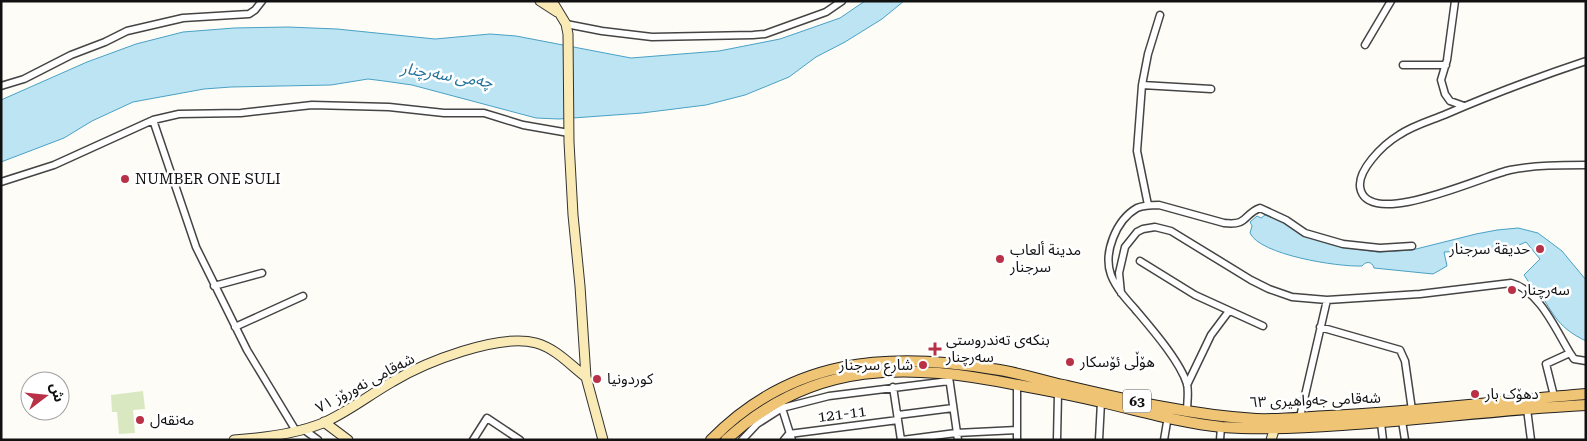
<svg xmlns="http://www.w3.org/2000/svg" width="1587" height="441" viewBox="0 0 1587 441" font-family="'Roboto Serif','Noto Sans Arabic',serif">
  <rect width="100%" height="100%" fill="#fefcf6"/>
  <path fill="#d9e8c0" d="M143 391 145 409 133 410 135 433 119 434 117 412H112L111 395Z"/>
  <path fill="#bde4f2" stroke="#49a1c5" d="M865 1H904L882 19 845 42 816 57 789 77 745 95 706 105 642 113 559 119 536 118 412 85 384 81 368 79 331 85 231 87 204 89 133 102 92 121 64 138 1 162V100L87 62 136 44 183 32 234 28 288 27 337 29 435 39 490 34 516 36 631 58 719 51 780 39 840 18Z
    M1265 215 1281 219 1316 239 1330 244 1342 247 1378 252 1412 250 1476 234 1497 230 1518 228 1538 233 1562 251 1586 280V341C1559 328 1554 316 1539 291L1536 293 1524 275 1540 259 1526 242 1510 249 1444 252 1447 266 1433 274 1374 268C1372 261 1366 261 1362 266 1338 267 1260 255 1250 233L1252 226 1250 222 1257 216 1261 218Z"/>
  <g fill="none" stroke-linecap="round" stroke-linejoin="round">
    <g stroke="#444" stroke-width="9">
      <path id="street" d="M1455 1 1447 60 1441 80 1445 94 1450 101 1464 106
        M566 24 602 31 652 37 753 35 765 34 826 12 842 1
        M1365 45 1391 1
        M1586 61C1538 77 1490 95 1444 115 1429 121 1412 126 1399 135 1384 144 1354 172 1361 191 1374 228 1485 175 1510 170 1535 165 1561 165 1586 165
        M1403 65H1446
        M1142 85 1211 89
        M1 86 24 79 71 55 105 42 127 31 183 18 249 14 255 10 262 1
        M153 120 196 247 247 350 296 431
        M1 182 54 165 153 120 179 114 241 113 312 105 389 107 444 113H484L523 125 569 133
        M1148 205 1137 151 1142 85 1148 54 1160 15
        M1140 261 1195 295 1263 326
        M214 286 262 273
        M1121 293 1119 273 1125 247 1137 232 1143 229 1155 227 1171 231 1251 280 1269 289 1292 297 1327 300 1420 294 1511 283C1539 290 1556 330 1570 353L1546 364 1554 396
        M235 327 303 296
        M1320 327 1400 350 1405 361 1412 410
        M1570 353 1574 359 1586 361
        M949 377 958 440
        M1187 385 1211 335 1229 311
        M893 387 901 440
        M781 405 792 440
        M1527 409 1531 440
        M1187 411C1187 403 1189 392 1187 384 1180 361 1151 328 1135 309 1126 299 1116 288 1111 275 1103 253 1116 220 1137 208 1144 205 1151 205 1159 205L1224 223C1249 226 1243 214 1260 208L1286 220 1305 233 1343 244 1380 248 1412 246
        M898 415 953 408
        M1300 417 1327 300
        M1402 421 1405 440
        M1381 423 1383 440
        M303 429 318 440
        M473 440 487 418 520 440
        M742 440 757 424 782 408 829 396 949 381
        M784 440 789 434 898 420
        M902 440 956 433 1017 430
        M1017 440V385
        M1057 440 1058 393
        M1099 440 1101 402
        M1164 440 1168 416
        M1220 440 1221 427"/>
    </g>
    <g stroke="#333" stroke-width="11">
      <path id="secondary" d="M540 1 557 12
        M552 1 566 24 568 34 569 142 573 215 580 286 586 377 603 440
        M324 422 348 440
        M234 440C263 438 296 434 323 423 348 412 369 395 392 382 425 362 499 333 536 343 557 349 570 365 586 377
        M1271 440 1276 424"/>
    </g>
    <g stroke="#222" stroke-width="12">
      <path id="primary" d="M711 440C790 359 887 351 993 369 1017 372 1040 380 1063 385 1127 400 1190 415 1256 419 1280 420 1304 417 1328 416 1414 412 1500 401 1586 394
        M726 440C813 359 909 363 1018 385 1045 390 1073 395 1101 402 1141 411 1181 423 1222 427 1262 430 1302 428 1342 425 1423 420 1504 409 1586 405"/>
    </g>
    <use href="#street" stroke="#fff" stroke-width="6"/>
    <use href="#secondary" stroke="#f9eab6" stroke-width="9"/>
    <use href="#primary" stroke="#efc475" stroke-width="10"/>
  </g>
  <g fill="#b83146" stroke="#fff" stroke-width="2">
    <circle cx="125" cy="179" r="5"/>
    <circle cx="1540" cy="249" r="5"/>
    <circle cx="1000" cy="259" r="5"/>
    <circle cx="1512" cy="290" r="5"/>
    <path d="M932.5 341.5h5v5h5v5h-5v5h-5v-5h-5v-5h5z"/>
    <circle cx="1070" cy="362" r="5"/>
    <circle cx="923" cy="365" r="5"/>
    <circle cx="597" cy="379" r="5"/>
    <circle cx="1475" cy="394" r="5"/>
    <circle cx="140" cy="420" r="5"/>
  </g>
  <g text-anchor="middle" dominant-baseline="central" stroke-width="5" stroke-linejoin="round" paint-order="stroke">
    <rect fill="#fff" stroke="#585858" stroke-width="1" x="1123" y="389.5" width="28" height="23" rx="4"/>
    <g font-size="14" font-weight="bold" fill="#111">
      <text x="1137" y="401">63</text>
    </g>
    <g font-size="15" fill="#111" stroke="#fff" text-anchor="start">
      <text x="135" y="179">NUMBER ONE SULI</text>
      <text x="1530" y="249" text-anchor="end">حديقة سرجنار</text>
      <text x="1010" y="250">مدينة ألعاب<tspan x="1010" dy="17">سرجنار</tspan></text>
      <text x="1522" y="290">سەرچنار</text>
      <text x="946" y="340">بنکەی تەندروستی<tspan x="946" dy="17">سەرچنار</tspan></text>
      <text x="1080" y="362">هۆڵی ئۆسکار</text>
      <text x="913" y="365" text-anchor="end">شارع سرجنار</text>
      <text x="607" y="379">كوردونيا</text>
      <text x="1485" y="394">دهۆک بار</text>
      <text x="150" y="420">مەنقەل</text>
    </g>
    <g font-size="15" fill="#111" stroke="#fff">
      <text transform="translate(365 383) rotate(-28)">شەقامی نەورۆز ٧١</text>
      <text transform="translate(1315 400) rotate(-2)">شەقامی جەواهیری ٦٣</text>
      <text transform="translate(842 414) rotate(-7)">121-11</text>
    </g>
    <g font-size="16" font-style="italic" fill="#21739c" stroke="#fff">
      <text transform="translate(447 75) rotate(9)">چەمی سەرچنار</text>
    </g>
  </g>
  <rect width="1587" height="441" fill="none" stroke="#111111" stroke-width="5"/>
  <g transform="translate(45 396) rotate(74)"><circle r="24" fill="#ffffff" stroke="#a0a0a0"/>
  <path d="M0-4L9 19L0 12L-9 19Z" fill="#b83146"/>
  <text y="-8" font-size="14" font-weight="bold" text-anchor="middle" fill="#111111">ش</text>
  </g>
</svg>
